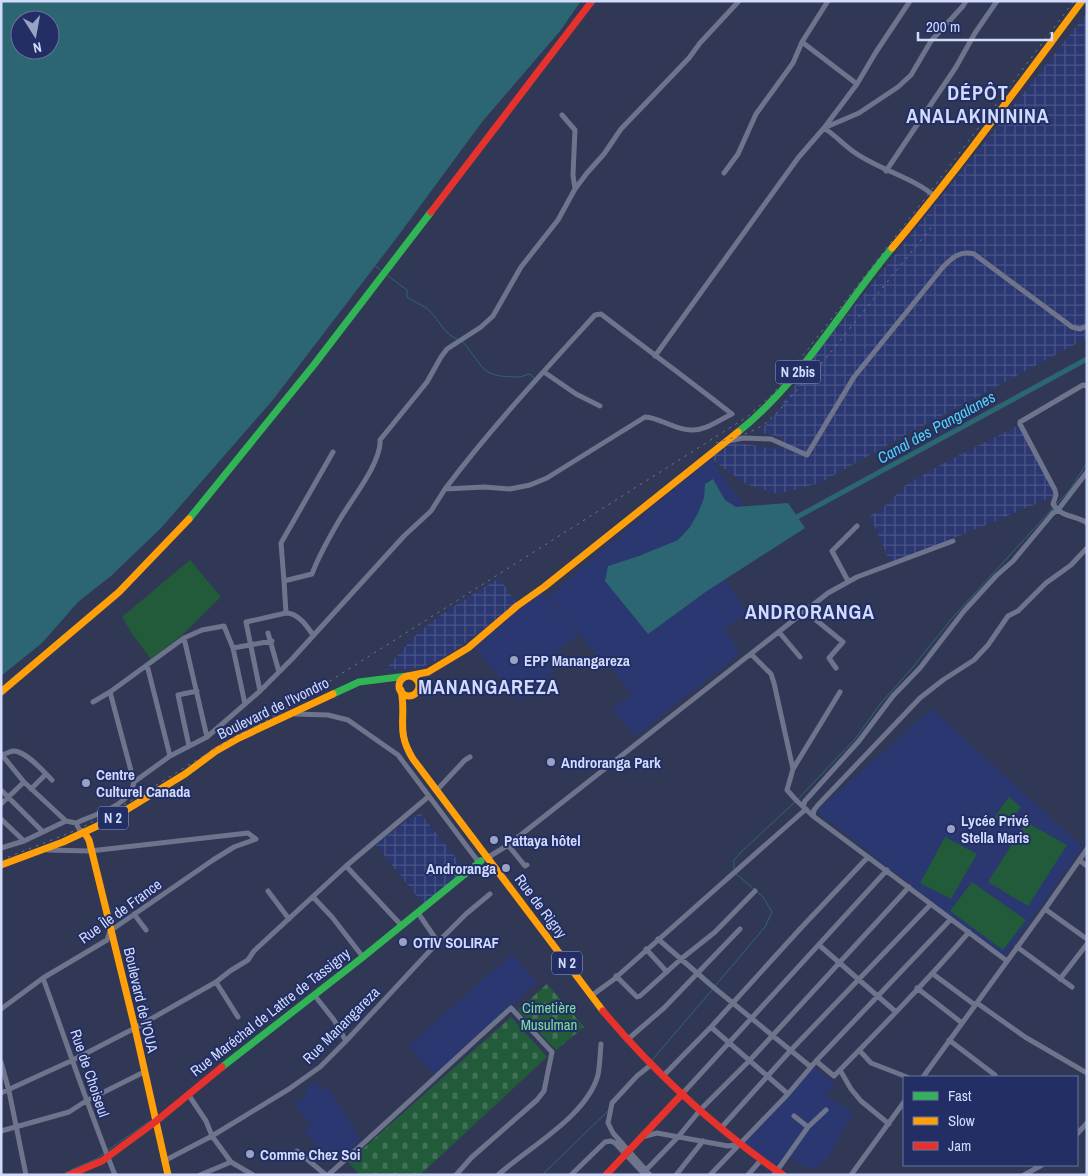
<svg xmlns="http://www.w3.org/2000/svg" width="1088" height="1176" viewBox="0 0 1088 1176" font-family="'Archivo Narrow',sans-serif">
  <defs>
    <pattern id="industrial-grid" width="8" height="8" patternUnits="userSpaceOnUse" patternTransform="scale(1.25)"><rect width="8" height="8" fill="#2b3770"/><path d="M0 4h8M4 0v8" fill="none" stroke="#495385"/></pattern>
    <pattern id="cemetery-stones" width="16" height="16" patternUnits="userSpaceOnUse" patternTransform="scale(1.25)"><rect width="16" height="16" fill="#225b3a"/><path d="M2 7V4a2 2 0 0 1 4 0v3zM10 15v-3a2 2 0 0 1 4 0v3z" fill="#417257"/></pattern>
  </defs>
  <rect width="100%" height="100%" fill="#313855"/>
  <path fill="#2b3770" d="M710 458 775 548 725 579 747 613 724 629 740 653 635 737 612 708 632 694 612 670 604 664 548 597Z
    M541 591 578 634 545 661 554 672 519 701 474 647 510 618 517 627 510 617Z
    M932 709 1083 847 1004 958 816 811Z
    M512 954 537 982 435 1076 409 1046Z
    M814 1066 835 1084 825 1095 853 1113 827 1160 814 1169 799 1164 789 1156 777 1169 743 1144Z
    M316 1082 323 1091 329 1088 361 1140 342 1156 332 1148 324 1155 304 1131 311 1126 295 1104 308 1095 305 1090Z"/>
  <path fill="url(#industrial-grid)" d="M1087 13V338L900 438 820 483 778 494 746 484 710 458 725 445 732 442 777 449 784 440 777 436 759 432 783 406 781 404 790 394 802 372Z
    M1019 425 1054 492V496L919 553 890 562 870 516 885 506 907 484 944 463Z
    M499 578 517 604 454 651 442 658 422 667 408 669 385 670 412 639 425 627 442 614Z
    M420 813 467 872 424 905 376 845 411 817 414 818Z"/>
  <path fill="url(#cemetery-stones)" d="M547 984 584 1027 556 1050 518 1010Z
    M511 1017 547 1057 420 1175H360L348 1162Z"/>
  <path fill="#225b3a" d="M190 560 221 597 181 636 151 659 133 635 122 617Z
    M1009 797 1021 807 1006 826 994 818Z
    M1026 822 1067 845 1028 906 988 882Z
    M945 837 977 854 951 899 920 883Z
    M972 882 1026 920 1003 950 950 911Z"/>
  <path fill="#2c6673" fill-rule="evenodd" d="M1 1H581L560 31 482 122 398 236 272 401 161 528 111 576 78 602 42 643 1 676ZM20 20H50V50H20Z
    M713 479 725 500 736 507 788 503 805 528 707 591 648 634 605 581 608 566 639 556 678 540 690 527 698 513 704 498 705 484Z"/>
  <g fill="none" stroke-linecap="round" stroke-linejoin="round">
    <path stroke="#2c6673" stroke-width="1" d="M375 266 382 271
      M387 275 407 290V297C413 301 422 305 428 309 438 318 444 335 459 340
      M462 341C486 368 478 377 519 377 523 377 526 374 530 374L534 378
      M1056 504 1069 491 1087 463
      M798 799 855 739 881 703 913 667 953 617 1054 507
      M734 869V860L742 851 795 802
      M715 986 765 927 772 912 763 897 735 873
      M652 1060 712 990
      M108 1150 150 1121
      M71 1170 96 1159 105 1153
      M61 1175 67 1172
      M542 1175 608 1111"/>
    <path stroke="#2c6673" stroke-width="5" d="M797 517 1087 359"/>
    <path stroke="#6e748b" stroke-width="5" d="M802 42 857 84
      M562 115 575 130 573 175 575 189
      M824 128 859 113 898 87 911 75 931 41 963 6 966 1
      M824 128C835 135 844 145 854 152 877 169 917 179 935 197
      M886 171 956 67 975 33 997 1
      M724 173 738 154 756 114 793 63 802 42 828 1
      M655 356 798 158 824 128 857 84 876 52 910 1
      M544 372 576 394 600 406
      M1087 386 1083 385 1020 422V424L1055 490 1056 495 1053 504C1063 519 1074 514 1087 523
      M728 441 743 438 771 439 807 455 854 377 943 267C952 258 960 250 974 254L1072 327 1080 329 1087 326
      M284 581 281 543 333 452
      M848 581 832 551 857 526
      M805 611 843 642 829 658 836 668
      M779 632 800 657
      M268 633 279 672
      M313 635C307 626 298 613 286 613L284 581 312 574C319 555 330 536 340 519 352 499 382 461 380 440L427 382 441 357 447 349 481 327 493 316 521 267 558 220 575 189 587 173 604 154 621 129 689 58 700 43 739 1
      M184 638 207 737
      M233 648 272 641
      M751 654 771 674 774 683 793 769 787 790 796 800 813 816 1007 961
      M147 665 170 756
      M260 691 246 622 286 613
      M110 692 134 782
      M93 702 110 692 184 638 202 630 224 626 233 648 245 704
      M295 714 328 715 348 720 398 755 477 860H482
      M189 746 178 695 197 691
      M1 755C5 754 9 752 13 751 25 750 44 772 52 780
      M2 755 24 782
      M793 769 840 692
      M31 789 46 774
      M1 790 43 832
      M436 791 465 760 470 757
      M1 804 24 782 66 821
      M803 806 805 801 859 741 893 696 920 668 964 611 996 576 1013 561 1053 513 1058 510 1087 472
      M813 816 814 810 818 805 920 698 943 680 974 660 988 645 1008 616 1018 611 1046 583 1071 565 1087 548
      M1 819 24 841
      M84 832 79 829 76 823C95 814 131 806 134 782L170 756 207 737 260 691 292 659 404 536 431 511 445 489 484 487 510 489 530 485 547 478 645 417C661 418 675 430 691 430 705 431 719 420 732 414 689 380 645 348 601 314L595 315C543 372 491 428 445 489
      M508 845 525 866 527 865
      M1 848 24 841 66 821 76 823
      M47 850 90 851 248 833 256 839
      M487 858 508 845 828 593 857 577 953 541
      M1079 860 1087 866
      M346 866 402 926
      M268 891 289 919
      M313 897 332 917 363 957
      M1045 909 1087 939
      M418 913 438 942
      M134 914 146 930
      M658 939 712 986 811 1067
      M819 945 896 1012
      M1017 947 1072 987
      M646 949 667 972
      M933 974 975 1005
      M616 976 637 997 640 996 681 959 715 932 755 891
      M43 978C67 1044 89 1110 115 1175
      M1060 979 1087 944
      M216 982 238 1017
      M917 988 962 1023
      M315 996 334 1020 346 1041
      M591 996 613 980 806 809
      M977 1003 1025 1037 1087 1073
      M1 1009 43 978 107 940 110 931 213 860 234 847 256 839
      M711 1027 788 1094
      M627 1040 664 1008 740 929
      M949 1040 995 1075
      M859 1050 871 1063 907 1077
      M816 1061 834 1076C880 1029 926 982 969 932
      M1 1062 9 1091 26 1175
      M840 1070 851 1089 861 1101 889 1124
      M663 1076 711 1027 800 929 868 857
      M923 1077 1045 909 1087 849
      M1 1093 73 1060 135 1028 216 982 230 971 248 960 254 951 346 866 428 797
      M683 1093 887 870
      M188 1094 206 1121 212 1136 231 1162 253 1175
      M794 1116 808 1127
      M721 1128 791 1050 931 904
      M1 1131 69 1112 86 1101 144 1072
      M1077 1134 1087 1123
      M642 1137 657 1133 728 1146 740 1144
      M293 1155 297 1151 326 1175
      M164 1161 212 1136 289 1089 320 1067 346 1041 438 942 466 914 490 894
      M646 1170 678 1137 701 1109 750 1060 909 887
      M200 1175 231 1162
      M328 1175C390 1120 450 1063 511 1008L552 1052 544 1091 537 1100 472 1157 456 1175
      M498 1175C529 1147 587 1116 598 1075 600 1065 600 1054 601 1044
      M571 1175 605 1142 611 1141 615 1143 645 1175
      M650 1175 613 1133 608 1123 612 1103 637 1076 652 1064
      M676 1175 703 1141
      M710 1175 788 1094 816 1061 951 919
      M748 1175 761 1160
      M774 1175 808 1127 826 1110
      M851 1175 904 1102
      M1024 1175 1042 1165"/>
    <path stroke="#30b455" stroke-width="7" d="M738 432C801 382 841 309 892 248
      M189 519 313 366 431 212
      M333 694 359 682 407 676
      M222 1067 363 957 481 861"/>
    <path stroke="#ff9f0a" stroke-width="7" d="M892 248C959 168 1020 84 1082 1
      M408 676 428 672 468 648 517 606 544 587 738 432
      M399 686a10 10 0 1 1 20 0a10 10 0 1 1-20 0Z
      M401 690C407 718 395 730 413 759L603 1011
      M1 692 119 592 189 519
      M84 832 89 840 135 1028 168 1175
      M1 865 63 842 108 821 185 774 216 751 239 738 333 694"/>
    <path stroke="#e5322d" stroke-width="7" d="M431 212 592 1
      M603 1011C655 1073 716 1129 783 1175
      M69 1175 102 1161 155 1122 222 1067
      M606 1175 683 1093"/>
    <path stroke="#6c7389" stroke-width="1" stroke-dasharray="2.5 5" stroke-linecap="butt" d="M716 443C733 437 752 434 767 422 783 409 796 388 813 374L934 224
      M1 860 79 829 129 802 229 740 273 717 747 417 773 394 784 380 930 192 1074 1"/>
  </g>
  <g fill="#98a2c2" stroke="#222e64" stroke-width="2">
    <circle cx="514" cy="660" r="5"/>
    <circle cx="551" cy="762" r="5"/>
    <circle cx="86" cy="783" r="5"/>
    <circle cx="951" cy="829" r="5"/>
    <circle cx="494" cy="840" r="5"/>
    <circle cx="506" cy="868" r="5"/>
    <circle cx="403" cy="942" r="5"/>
    <circle cx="250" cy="1154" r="5"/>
  </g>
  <g text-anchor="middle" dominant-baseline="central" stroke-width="4" stroke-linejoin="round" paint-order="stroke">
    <g fill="#222e64" stroke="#9ca7cf" stroke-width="1">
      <rect x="775.5" y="360.5" width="45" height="23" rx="4"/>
      <rect x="98" y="806.5" width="30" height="23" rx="4"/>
      <rect x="552" y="951.5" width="30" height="23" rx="4"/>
    </g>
    <g font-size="14" font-weight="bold" fill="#d0dbfd">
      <text x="798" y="372">N 2bis</text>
      <text x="113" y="818">N 2</text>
      <text x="567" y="963">N 2</text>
    </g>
    <g font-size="15" font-weight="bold" fill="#d0dbfd" stroke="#222e64" text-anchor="start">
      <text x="524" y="660">EPP Manangareza</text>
      <text x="561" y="762">Androranga Park</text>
      <text x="96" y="774">Centre<tspan x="96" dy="17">Culturel Canada</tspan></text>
      <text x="961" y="820">Lycée Privé<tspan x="961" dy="17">Stella Maris</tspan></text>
      <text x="504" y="840">Pattaya hôtel</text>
      <text x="496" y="868" text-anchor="end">Androranga</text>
      <text x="413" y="942">OTIV SOLIRAF</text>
      <text x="260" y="1154">Comme Chez Soi</text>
    </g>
    <g font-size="15" fill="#d0dbfd" stroke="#222e64">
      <text transform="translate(273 708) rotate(-26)">Boulevard de l'Ivondro</text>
      <text transform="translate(541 906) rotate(53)">Rue de Rigny</text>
      <text transform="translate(120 911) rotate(-36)">Rue Île de France</text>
      <text transform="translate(141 1000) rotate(77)">Boulevard de l'OUA</text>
      <text transform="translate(270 1012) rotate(-38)">Rue Maréchal de Lattre de Tassigny</text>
      <text transform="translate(341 1025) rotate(-45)">Rue Manangareza</text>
      <text transform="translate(90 1073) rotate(71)">Rue de Choiseul</text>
    </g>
    <g font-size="15" fill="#7ce098" stroke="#222e64">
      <text x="549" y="1007">Cimetière<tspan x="549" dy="17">Musulman</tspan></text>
    </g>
    <g font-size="16" font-style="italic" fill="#57d2e8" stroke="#222e64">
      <text transform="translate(936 427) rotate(-29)">Canal des Pangalanes</text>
    </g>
    <g font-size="20" font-weight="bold" letter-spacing="1" fill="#d0dbfd" stroke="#222e64">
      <text x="978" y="92">DÉPÔT<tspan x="978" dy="23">ANALAKINININA</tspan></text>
      <text x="810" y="611">ANDRORANGA</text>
      <text x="489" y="686">MANANGAREZA</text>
    </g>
  </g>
  <rect width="1088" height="1176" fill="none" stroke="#d0dbfd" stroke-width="5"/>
  <rect x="903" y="1076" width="175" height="90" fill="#222e64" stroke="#6873a1"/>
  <rect x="913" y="1092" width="25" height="8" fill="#30b455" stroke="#6873a1"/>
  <text x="948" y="1101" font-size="15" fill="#d0dbfd">Fast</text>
  <rect x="913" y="1117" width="25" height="8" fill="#ff9f0a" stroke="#6873a1"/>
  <text x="948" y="1126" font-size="15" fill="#d0dbfd">Slow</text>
  <rect x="913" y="1142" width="25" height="8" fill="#e5322d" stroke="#6873a1"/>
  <text x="948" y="1151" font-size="15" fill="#d0dbfd">Jam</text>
  <g transform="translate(35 35) rotate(169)"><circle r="24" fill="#222e64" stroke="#6873a1"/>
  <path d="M0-4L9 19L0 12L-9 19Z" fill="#98a2c2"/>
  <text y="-8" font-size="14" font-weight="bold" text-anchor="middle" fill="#d0dbfd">N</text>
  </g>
  <path d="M918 32v8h134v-8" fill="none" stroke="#d0dbfd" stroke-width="2.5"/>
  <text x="926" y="32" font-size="15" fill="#d0dbfd" stroke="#222e64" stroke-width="4" paint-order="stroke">200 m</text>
</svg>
